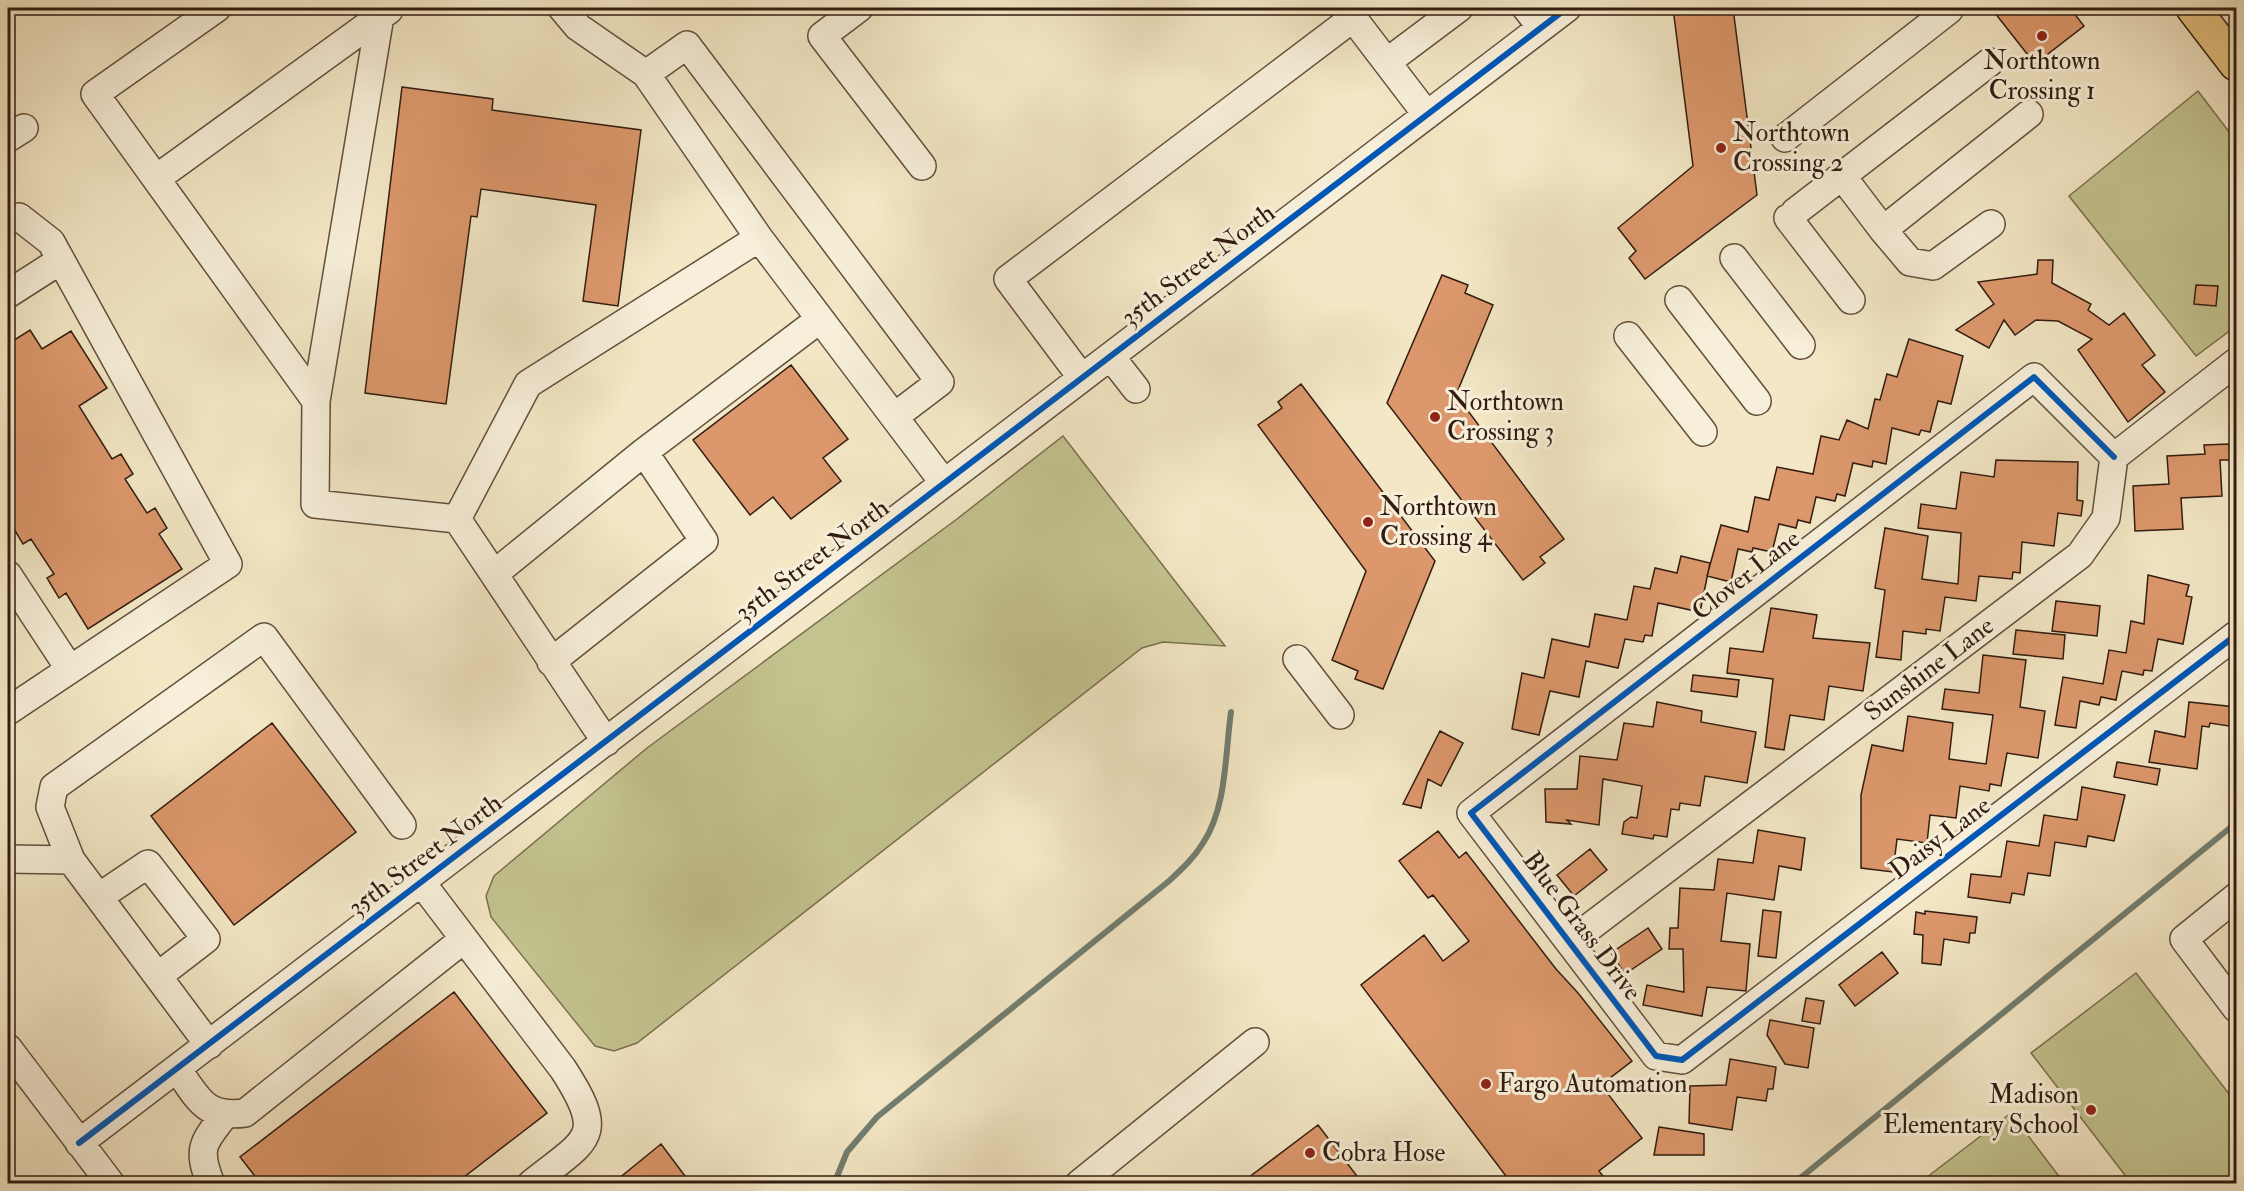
<svg xmlns="http://www.w3.org/2000/svg" width="2244" height="1191" viewBox="0 0 2244 1191" font-family="'IM FELL Double Pica',serif">
  <rect width="100%" height="100%" fill="#f3e7c5"/>
  <filter id="stains"><feTurbulence type="fractalNoise" baseFrequency=".00333" numOctaves="4"/><feColorMatrix values="0 0 0 0 .2 0 0 0 0 .09 0 0 0 0 .02 0 0 0 .5 -.17"/></filter>
  <radialGradient id="worn" r=".72"><stop offset=".6" stop-color="#630" stop-opacity="0"/><stop offset="1" stop-color="#630" stop-opacity=".3"/></radialGradient>
  <path fill="#c3c38f" stroke="#7a7050" stroke-width="1.5" d="M2198 91 2236 141V326L2196 356 2069 196Z
    M1063 436 1225 646 1163 642 1142 648 637 1043 614 1051 595 1046 491 917 486 896 494 876 647 748 957 519Z
    M2136 973 2236 1103V1183H2131L2031 1053Z
    M2011 1113 2064 1183H1921L1931 1174Z"/>
  <g fill="none" stroke-linecap="round" stroke-linejoin="round">
    <path stroke="#727e70" stroke-width="6" d="M834 1184 847 1152 877 1117 1169 881C1182 869 1194 858 1203 843 1227 807 1225 754 1231 712
      M1793 1184 2236 823"/>
  </g>
  <path fill="#dc986c" stroke="#321c11" stroke-width="1.5" d="M1673 8H1733L1757 195 1645 279 1629 258 1636 251 1618 228 1693 166Z
    M1991 8H2070L2084 26 2035 64Z
    M402 87 493 99 492 110 641 130 618 306 583 301 596 205 481 189 477 217 471 216 446 404 365 393Z
    M2038 260H2053L2052 283 2091 304 2088 310 2109 325 2124 313 2155 355 2142 365 2165 392 2128 422 2078 350 2092 339 2058 321 2036 320 2015 335 2004 320 1989 348 1956 330 1994 304 1978 282 2037 274Z
    M1442 275 1468 285 1465 293 1493 305 1456 395 1564 539 1540 557 1545 563 1523 580 1387 403Z
    M2196 285 2218 286 2216 306 2194 304Z
    M30 330 42 349 71 331 107 388 79 406 112 459 121 454 133 474 125 479 147 513 155 508 167 528 159 534 182 569 88 629 66 593 59 598 47 578 54 574 31 539 23 544 11 524H8V344Z
    M1909 339 1963 356 1951 404 1938 401 1930 432 1921 430 1919 435 1892 428 1886 464 1873 461 1872 467 1853 463 1845 496 1837 494 1835 501 1816 497 1810 523 1798 520 1796 528 1779 524 1772 552 1753 548 1752 552 1738 549 1731 582 1707 576 1721 525 1748 532 1755 497 1769 500 1777 467 1813 474 1821 436 1839 440 1847 420 1868 429 1875 399 1880 400 1887 374 1897 377Z
    M791 365 848 439 823 458 841 481 791 519 773 497 750 515 693 440Z
    M1301 384 1435 561 1383 689 1355 679 1358 671 1332 660 1366 571 1258 425 1282 408 1278 402Z
    M2229 444 2230 460H2220L2222 496 2181 498 2183 529 2135 531 2133 486 2169 484 2167 456 2205 454 2204 445Z
    M1996 460 2078 462 2077 500 2083 501 2081 516 2058 513 2054 546 2022 542 2020 573 2013 572 2012 579 1979 576 1976 601 1945 597 1940 631 1926 629V634L1903 631 1901 660 1876 657 1885 590 1875 588 1885 528 1928 536 1922 579 1958 584 1961 533 1918 528 1921 504 1956 509 1961 472 1994 477Z
    M1681 556 1710 563 1700 612 1658 603 1652 636 1645 635 1643 642 1625 639 1618 668 1586 661 1579 697 1550 691 1539 735 1512 729 1522 673 1544 678 1552 639 1589 647 1595 614 1627 620 1634 586 1650 589 1655 568 1677 573Z
    M2148 575 2189 585 2186 596 2192 597 2183 644 2158 639 2152 671 2144 670 2143 675 2122 671 2116 700 2101 697 2099 705 2080 701 2076 728 2055 725 2063 677 2103 684 2109 650 2126 653 2131 621 2144 624Z
    M2056 601 2100 606 2097 636 2052 631Z
    M1771 608 1817 615 1813 638 1870 643 1863 691 1829 686 1824 720 1790 715 1784 750 1765 747 1773 679 1727 673 1730 648 1763 652Z
    M2016 630 2065 635 2063 659 2013 654Z
    M1983 655 2026 660 2020 707 2045 711 2038 758 2007 753 2001 786 1990 784 1989 791 1960 786 1956 818 1930 815 1927 843 1897 839 1893 872 1861 868V795L1872 745 1903 751 1908 716 1953 723 1949 759 1986 764 1993 715 1942 709 1945 689 1979 693Z
    M1693 675 1739 680 1737 697 1691 691Z
    M1657 702 1702 711 1701 722 1756 732 1747 783 1705 776 1700 806 1680 803 1679 810 1671 809 1667 837 1654 835 1653 839 1622 834 1624 822 1631 817 1637 818 1642 786 1603 779 1599 825 1567 820 1571 824 1546 822 1545 789H1577L1580 756 1617 760 1624 723 1653 727Z
    M2189 702 2236 707 2235 727 2210 723 2209 727 2202 726 2197 769 2149 762 2155 731 2185 737Z
    M272 723 356 832 234 925 151 816Z
    M1440 731 1463 743 1441 786 1428 779 1421 808 1403 804Z
    M2117 762 2160 769 2157 785 2114 777Z
    M2082 787 2125 795 2114 841 2088 836 2086 847 2055 842 2050 876 2028 873 2024 895 2012 893 2010 903 1968 897 1971 874 2001 877 2007 841 2039 846 2044 815 2077 820Z
    M1758 830 1805 838 1801 870 1779 866 1774 900 1727 893 1721 941 1750 944 1746 991 1707 987 1702 1016 1643 1005 1647 985 1684 992 1683 949H1669L1670 928H1678L1680 888 1714 890 1718 859 1753 863Z
    M1438 831 1459 858 1466 852 1556 969 1578 993 1632 1061 1601 1085 1642 1138 1599 1171 1609 1184H1512L1361 985 1424 935 1443 961 1469 941 1433 895 1428 898 1399 861Z
    M1590 849 1607 870 1574 896 1557 875Z
    M1763 910 1781 912 1776 958 1758 956Z
    M1925 911 1977 917 1975 933H1970L1969 943 1944 939 1941 965 1922 963 1923 935 1914 934 1916 912 1925 914Z
    M1648 928 1662 949 1625 974 1611 953Z
    M1882 952 1898 973 1855 1006 1839 985Z
    M454 992 547 1113 455 1184H261L240 1157Z
    M1806 998 1824 1001 1820 1024 1802 1021Z
    M1770 1020 1814 1028 1808 1068 1785 1064 1767 1035Z
    M1730 1059 1776 1067 1773 1089H1768L1766 1101 1737 1097 1732 1130 1689 1123 1690 1086 1726 1085Z
    M1318 1125 1363 1184H1240Z
    M1659 1127 1704 1134V1155H1654Z
    M661 1144 691 1184H612Z"/>
  <g fill="none" stroke-linecap="round" stroke-linejoin="round">
    <g stroke="#624f3e" stroke-width="30">
      <path id="minor" d="M217 8 95 94 316 401 315 504 457 519
        M562 8 578 27 646 74 759 238 944 483
        M859 8 822 36 922 166
        M1526 8 1541 27
        M1387 62 1459 8
        M646 74 687 45 940 382 894 417
        M8 138 24 128
        M1785 138 1949 10
        M1842 176 1883 230 2029 114
        M157 178 389 10
        M1795 212 1990 62
        M1788 218 1851 300
        M1883 230 1910 262 1933 266 1991 224
        M1734 258 1801 345
        M8 294 61 260
        M1679 300 1757 401
        M1628 336 1703 432
        M1111 357 1136 389
        M1082 378 1008 279 1353 18 1427 115
        M316 401 380 16
        M644 452 820 319
        M2114 457 2034 377 1471 813 1656 1056 1682 1060 2236 635
        M494 574 644 452 704 541 551 662
        M8 575 69 668
        M1297 659 1340 715
        M8 711 228 564 51 242 19 217
        M606 742 457 519 528 384 759 238
        M8 859 71 860 209 1045
        M71 860 50 807 54 787 264 637 402 825
        M421 882 563 1069C608 1138 587 1139 531 1184
        M99 897 148 864 206 939 158 976
        M2236 897 2184 939 2236 1008
        M1570 942 2080 555 2106 518 2114 457 2236 362
        M8 1048 111 1184
        M177 1069C199 1099 204 1118 245 1113L464 939
        M79 1143 1567 8
        M211 1184C197 1150 202 1143 224 1116
        M1079 1184 1255 1042"/>
    </g>
    <g stroke="#321c11" stroke-width="36">
      <path id="major" d="M2193 8 2236 64"/>
    </g>
    <use href="#minor" stroke="#f7efd9" stroke-width="27"/>
    <use href="#major" stroke="#eac482" stroke-width="33"/>
    <g stroke="#f7efd9" stroke-width="10">
      <path id="cycleway" d="M2114 457 2034 377 1471 813 1656 1056 1682 1060 2236 635
        M79 1143 1567 8"/>
    </g>
    <use href="#cycleway" stroke="#0057b8" stroke-width="6"/>
  </g>
  <g fill="#8f2418" stroke="#f7efd9" stroke-width="2">
    <circle cx="2042" cy="36" r="6"/>
    <circle cx="1721" cy="148" r="6"/>
    <circle cx="1435" cy="417" r="6"/>
    <circle cx="1368" cy="522" r="6"/>
    <circle cx="1486" cy="1084" r="6"/>
    <circle cx="2091" cy="1110" r="6"/>
    <circle cx="1310" cy="1153" r="6"/>
  </g>
  <g text-anchor="middle" dominant-baseline="central" stroke-width="6" stroke-linejoin="round" paint-order="stroke">
    <g font-size="26" fill="#321c11" stroke="#f7efd9" text-anchor="start">
      <text x="2042" y="61" text-anchor="middle">Northtown<tspan x="2042" dy="30">Crossing 1</tspan></text>
      <text x="1733" y="133">Northtown<tspan x="1733" dy="30">Crossing 2</tspan></text>
      <text x="1447" y="402">Northtown<tspan x="1447" dy="30">Crossing 3</tspan></text>
      <text x="1380" y="507">Northtown<tspan x="1380" dy="30">Crossing 4</tspan></text>
      <text x="1498" y="1084">Fargo Automation</text>
      <text x="2079" y="1095" text-anchor="end">Madison<tspan x="2079" dy="30">Elementary School</tspan></text>
      <text x="1322" y="1153">Cobra Hose</text>
    </g>
    <g font-size="26" fill="#321c11" stroke="#f7efd9">
      <text transform="translate(1198 265) rotate(-37)">35th Street North</text>
      <text transform="translate(812 560) rotate(-37)">35th Street North</text>
      <text transform="translate(1746 575) rotate(-38)">Clover Lane</text>
      <text transform="translate(1929 669) rotate(-37)">Sunshine Lane</text>
      <text transform="translate(1940 838) rotate(-37)">Daisy Lane</text>
      <text transform="translate(425 855) rotate(-37)">35th Street North</text>
      <text transform="translate(1582 926) rotate(53)">Blue Grass Drive</text>
    </g>
  </g>
  <rect width="2244" height="1191" fill="none" stroke="#f3e7c5" stroke-width="30"/>
  <rect x="9" y="9" width="2226" height="1173" fill="none" stroke="#321c11" stroke-width="3"/>
  <rect x="15" y="15" width="2214" height="1161" fill="none" stroke="#321c11" stroke-width="1.5"/>
  <rect width="100%" height="100%" filter="url(#stains)"/>
  <rect width="100%" height="100%" fill="url(#worn)"/>
</svg>
